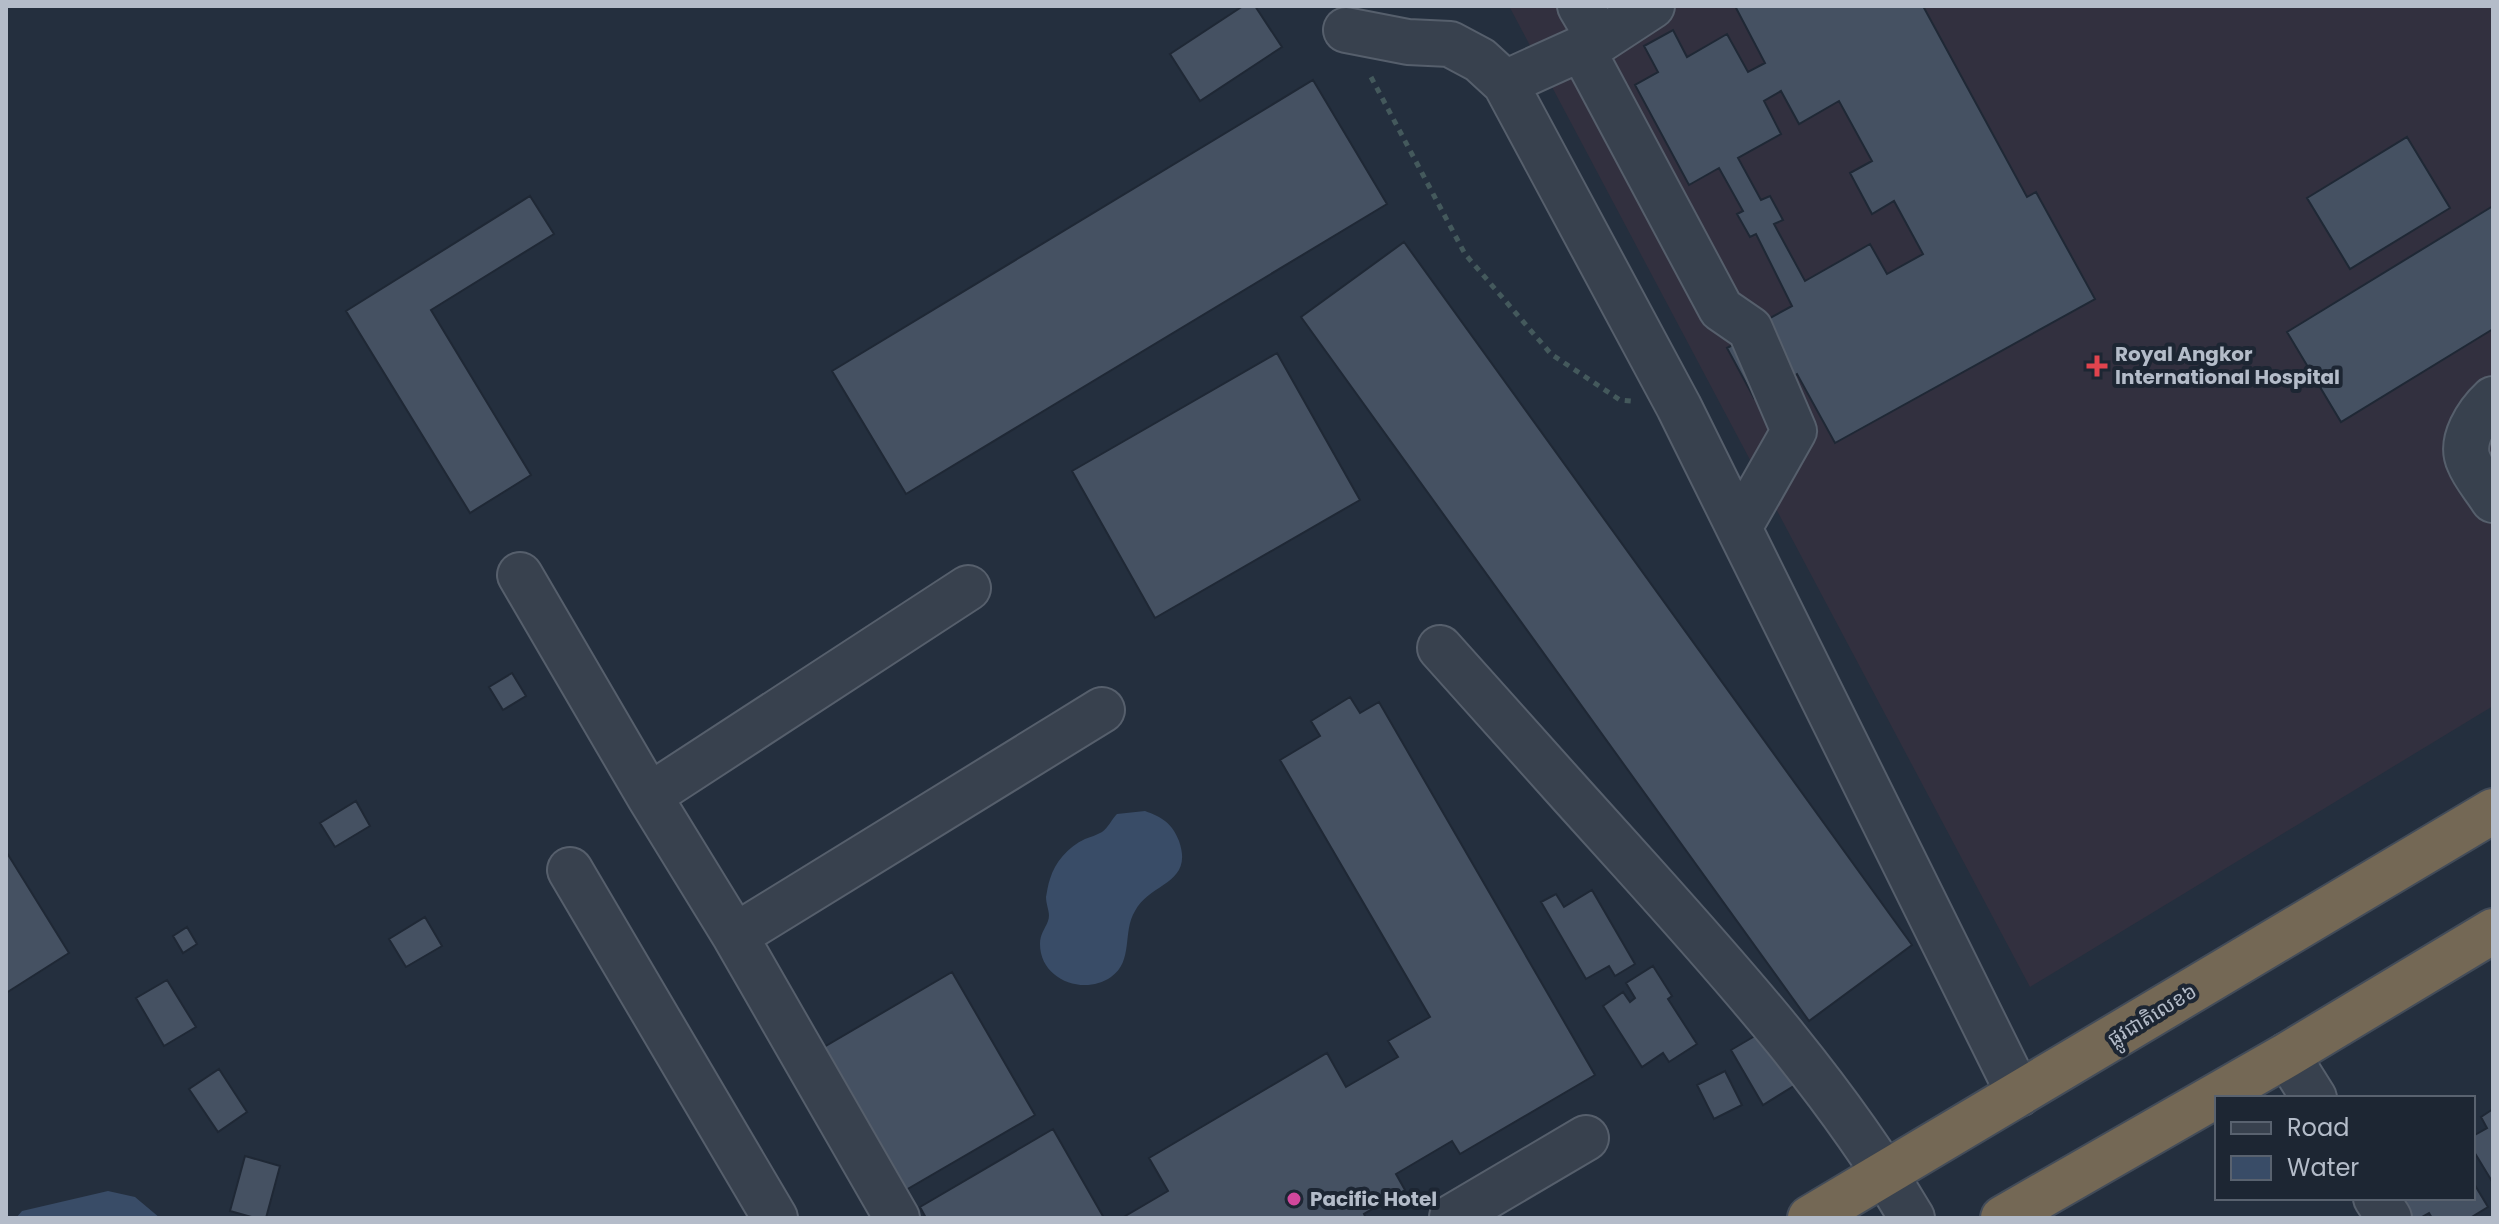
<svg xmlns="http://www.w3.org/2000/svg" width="2499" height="1224" viewBox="0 0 2499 1224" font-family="Poppins,'Noto Sans Khmer',sans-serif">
  <rect width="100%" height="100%" fill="#242f3e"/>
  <path fill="#32303f" d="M1509 6H2493V706L2030 987Z"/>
  <path fill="#394c67" d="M1145 811C1162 817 1172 823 1179 841 1194 884 1151 882 1135 911 1122 932 1134 961 1111 977 1084 996 1040 980 1040 944 1040 934 1045 929 1048 921 1051 913 1046 906 1046 897 1047 892 1048 884 1050 879 1055 862 1068 847 1085 839 1090 837 1097 835 1102 832 1108 828 1112 819 1117 814Z
    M108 1191 135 1197 160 1218H16L22 1211Z"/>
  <path fill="#455162" stroke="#1f2835" stroke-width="2" fill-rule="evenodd" d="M1243 6H1255L1282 47 1200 101 1170 54Z
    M1735 6H1923L2027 197 2036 192 2095 299 1835 443 1797 374 1754 398 1727 348 1753 334 1750 329 1792 306 1756 234 1750 237 1737 214 1743 211 1719 168 1689 185 1635 85 1658 72 1644 46 1673 30 1687 57 1727 34 1748 72 1765 63ZM1781 91 1799 124 1839 101 1872 161 1850 173 1872 214 1894 201 1923 254 1887 274 1870 244 1805 281 1774 224 1783 220 1770 196 1761 200 1738 158 1781 134 1764 101Z
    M1313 80 1387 204 906 494 832 371Z
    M2407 137 2450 208 2350 269 2307 198Z
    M530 196 554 234 431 310 531 475 470 513 346 311Z
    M2493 206V329L2341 422 2287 332Z
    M1404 242 1912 945 1809 1021 1301 317Z
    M1277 353 1360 500 1155 618 1072 471Z
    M512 673 526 696 503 710 489 687Z
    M1350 697 1360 713 1379 702 1595 1075 1460 1154 1452 1141 1396 1174 1405 1190 1364 1214 1366 1218H1122L1168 1191 1149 1158 1327 1053 1346 1087 1398 1057 1388 1041 1430 1017 1280 760 1320 736 1311 721Z
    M356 801 370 826 335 847 320 823Z
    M7 853 69 953 6 993V854Z
    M1592 890 1635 964 1615 976 1609 966 1586 979 1541 902 1556 894 1564 907Z
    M425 917 442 946 406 967 389 939Z
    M187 927 197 944 183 953 173 936Z
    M1653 966 1672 996 1668 999 1697 1044 1669 1062 1663 1053 1642 1067 1603 1006 1623 992 1630 1002 1635 998 1626 983Z
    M952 972 1035 1115 899 1194 807 1057Z
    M167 980 196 1027 164 1046 136 998Z
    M1765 1030 1797 1084 1763 1105 1731 1050Z
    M219 1069 247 1112 218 1132 189 1089Z
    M1725 1071 1742 1105 1714 1119 1697 1085Z
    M2493 1109V1183L2473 1150V1136L2487 1128 2481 1117Z
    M1053 1129 1104 1218H926L920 1207Z
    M245 1156 280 1166 266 1218H255L230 1211Z
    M2473 1182 2488 1207 2470 1218H2432L2429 1213 2420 1218H2401L2389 1198H2473Z"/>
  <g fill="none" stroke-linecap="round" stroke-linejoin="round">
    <g stroke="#565f6c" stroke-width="48">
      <path id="minor" d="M1580 6 1600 40
        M1652 6 1600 40 1505 83 1679 407 2019 1094
        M1346 30 1408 42 1450 44 1480 60 1505 83
        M1582 49 1721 309 1750 329 1794 431 1739 528
        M2493 399C2478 413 2459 441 2469 462 2474 475 2485 487 2493 500
        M520 575 649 796 735 936 897 1218
        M1440 648C1507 723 1575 799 1643 874 1740 982 1838 1092 1912 1218
        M649 796 968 588
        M570 870 775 1218
        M735 936 1102 710
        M2287 1055 2314 1098
        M2376 1198 2389 1218
        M1452 1217 1586 1138"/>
    </g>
    <g stroke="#434c59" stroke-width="48">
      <path id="highway" d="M1810 1218 2493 811
        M2003 1218 2287 1055 2493 931"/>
    </g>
    <path stroke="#44595c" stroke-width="5" stroke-dasharray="6 6" stroke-linecap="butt" d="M1371 77 1465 254 1551 354 1620 400 1631 401"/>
    <use href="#minor" stroke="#38414e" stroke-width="44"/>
    <use href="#highway" stroke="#746855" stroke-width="44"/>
  </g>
  <path fill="#e0444e" stroke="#1d2633" stroke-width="3" d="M2093 354h8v8h8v8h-8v8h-8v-8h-8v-8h8z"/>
  <circle fill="#d1479c" stroke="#1d2633" stroke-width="3" cx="1294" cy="1199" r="8"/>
  <g text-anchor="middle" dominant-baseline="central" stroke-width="8" stroke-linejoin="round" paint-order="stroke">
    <g font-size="20" font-weight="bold" fill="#b4bcc9" stroke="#1d2633" text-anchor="start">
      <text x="2115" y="354">Royal Angkor<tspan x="2115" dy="23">International Hospital</tspan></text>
      <text x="1310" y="1199">Pacific Hotel</text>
    </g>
    <g font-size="20" fill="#b4bcc9" stroke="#1d2633">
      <text transform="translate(2152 1015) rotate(-31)">ផ្លូវជាតិលេខ៦</text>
    </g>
  </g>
  <rect width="2499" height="1224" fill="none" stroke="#b4bcc9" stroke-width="16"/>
  <rect x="2215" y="1096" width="260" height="104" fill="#1d2633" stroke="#59626f" stroke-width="2"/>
  <rect x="2231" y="1122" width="40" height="12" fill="#38414e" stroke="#59626f" stroke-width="2"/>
  <text x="2287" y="1136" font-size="24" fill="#b4bcc9">Road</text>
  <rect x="2231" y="1156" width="40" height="24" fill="#394c67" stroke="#59626f" stroke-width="2"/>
  <text x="2287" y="1176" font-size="24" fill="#b4bcc9">Water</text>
</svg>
